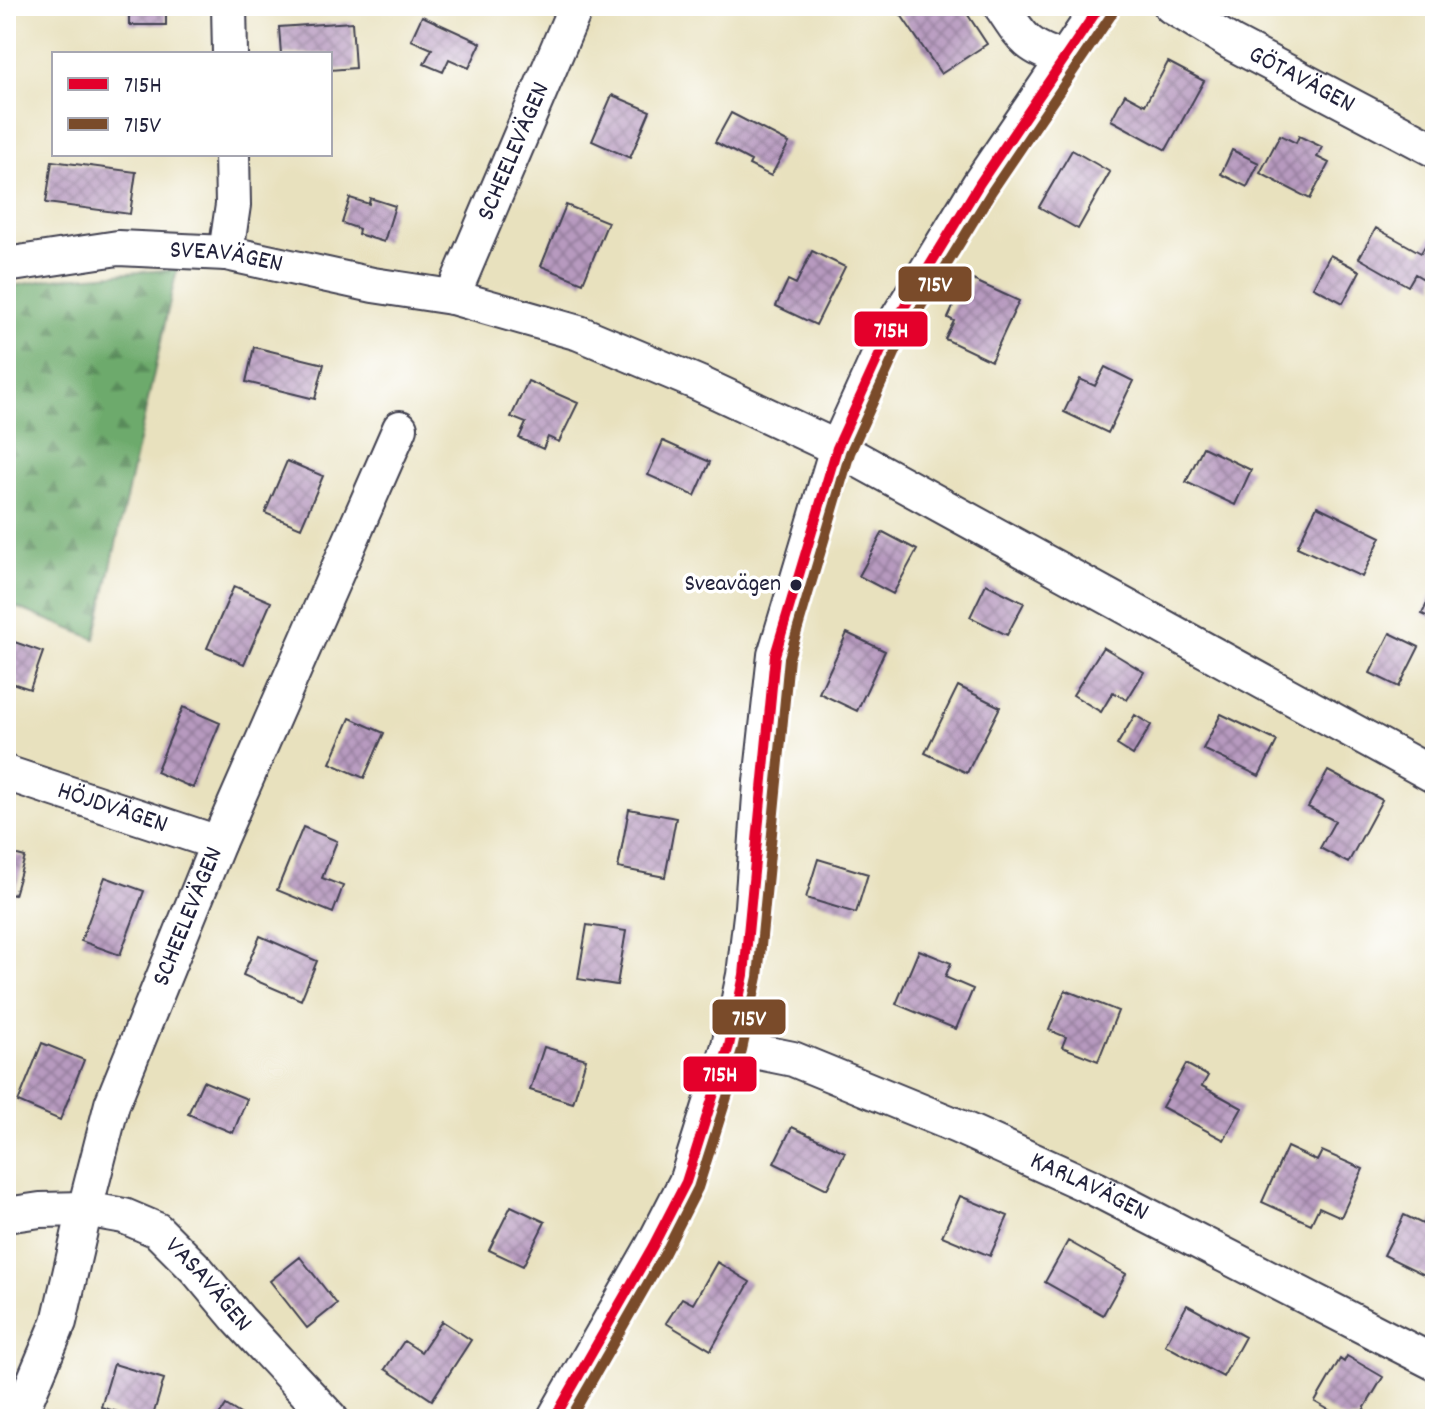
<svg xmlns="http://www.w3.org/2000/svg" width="1441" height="1425" viewBox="0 0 1441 1425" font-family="Dekko,sans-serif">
  <defs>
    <pattern id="forest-firs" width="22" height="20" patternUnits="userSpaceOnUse" patternTransform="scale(2)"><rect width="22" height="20" fill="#6daa6c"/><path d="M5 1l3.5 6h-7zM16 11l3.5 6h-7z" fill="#598a5a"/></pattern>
    <pattern id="building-cross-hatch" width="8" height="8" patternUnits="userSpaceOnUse" patternTransform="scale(2)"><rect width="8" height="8" fill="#b79abf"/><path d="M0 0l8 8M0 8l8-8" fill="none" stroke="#947d9c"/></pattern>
  </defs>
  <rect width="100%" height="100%" fill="#fff"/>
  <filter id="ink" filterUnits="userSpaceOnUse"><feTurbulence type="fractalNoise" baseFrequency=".0125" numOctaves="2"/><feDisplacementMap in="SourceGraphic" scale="16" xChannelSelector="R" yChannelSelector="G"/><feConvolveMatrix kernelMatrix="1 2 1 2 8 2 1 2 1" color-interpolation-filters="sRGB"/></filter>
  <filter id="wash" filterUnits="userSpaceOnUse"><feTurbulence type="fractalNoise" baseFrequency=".006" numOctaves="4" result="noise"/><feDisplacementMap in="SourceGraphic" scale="32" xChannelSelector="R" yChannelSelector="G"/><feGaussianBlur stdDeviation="1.8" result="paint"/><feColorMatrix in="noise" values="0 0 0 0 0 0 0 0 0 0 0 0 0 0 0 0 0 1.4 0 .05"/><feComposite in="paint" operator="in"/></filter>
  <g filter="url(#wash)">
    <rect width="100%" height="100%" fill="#e8e1be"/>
    <path fill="url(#forest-firs)" stroke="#486654" stroke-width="2" d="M177 269 95 639 6 603V287L52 279Z"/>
    <g id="blocks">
      <path fill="url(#building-cross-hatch)" d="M129 6H166V25H129Z
        M895 6H962L987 44 941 74Z
        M422 16 481 43 469 68 449 59 443 72 424 64 432 49 411 40Z
        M352 22 355 68 330 70V54H281L279 27Z
        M1168 62 1204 81 1166 150 1111 120 1125 94 1145 105Z
        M612 95 650 111 630 158 592 141Z
        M731 113 789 143 771 176 749 165 751 161 715 142Z
        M1280 135 1296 143 1299 136 1322 147 1317 157 1329 163 1310 199 1260 173Z
        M1072 150 1110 172 1078 229 1039 207Z
        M1232 150 1259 163 1247 187 1221 174Z
        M52 161 136 172 130 214 46 203Z
        M350 198 369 204 370 198 395 206 384 242 358 234 359 229 342 223Z
        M566 205 608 222 583 283 541 266Z
        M1376 228 1421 253 1431 236 1435 238V286L1415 274 1408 286 1359 258Z
        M812 251 845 267 816 325 776 306 788 280 796 284Z
        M1330 255 1360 271 1343 303 1313 287Z
        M973 280 1019 301 991 361 945 339 954 321 948 318 958 296 964 299Z
        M254 347 324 364 315 399 246 382Z
        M1105 367 1133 381 1108 433 1064 412 1080 379 1095 386Z
        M528 381 578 403 559 442 548 437 543 449 519 438 526 423 511 417Z
        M663 441 710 462 695 496 648 475Z
        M1203 447 1251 470 1235 505 1186 482Z
        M287 461 323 476 301 528 265 513Z
        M1317 506 1381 537 1362 577 1297 547Z
        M883 532 917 550 893 594 859 576Z
        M986 584 1024 603 1007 635 970 617Z
        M234 586 271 602 244 664 207 648Z
        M1435 586V620L1422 614Z
        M847 633 885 651 857 711 819 693Z
        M1390 633 1419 647 1399 687 1370 673Z
        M6 639 43 652 30 689 6 681Z
        M1103 647 1144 672 1127 700 1113 692 1101 712 1073 695Z
        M958 686 1000 707 967 773 925 753Z
        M183 707 220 723 193 788 156 772Z
        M1221 714 1277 741 1259 776 1203 749Z
        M1135 715 1151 725 1133 755 1117 745Z
        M350 718 384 733 364 778 330 763Z
        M1328 771 1382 800 1348 863 1320 848 1335 821 1308 807Z
        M629 809 676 818 665 877 618 868Z
        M303 827 337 841 322 878 343 886 333 913 277 890Z
        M6 852 25 857 14 895 6 893Z
        M818 859 868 874 856 913 806 898Z
        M105 877 144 891 120 955 81 941Z
        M587 925 626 931 617 985 578 979Z
        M260 936 317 961 301 1000 243 975Z
        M919 950 951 963 945 977 973 989 956 1029 896 1004Z
        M1065 990 1118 1011 1098 1061 1062 1047 1066 1037 1049 1030Z
        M42 1043 84 1060 60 1120 18 1102Z
        M544 1047 586 1059 573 1103 530 1090Z
        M1186 1064 1208 1076 1202 1086 1242 1108 1224 1140 1162 1107Z
        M203 1081 247 1099 233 1133 188 1114Z
        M792 1127 845 1152 827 1189 774 1163Z
        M1287 1147 1317 1161 1322 1151 1363 1169 1341 1217 1319 1207 1311 1224 1262 1202Z
        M960 1196 1008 1216 990 1256 942 1236Z
        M511 1206 545 1222 523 1266 489 1250Z
        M1404 1215 1429 1227 1435 1215V1280L1384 1255Z
        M1068 1241 1126 1274 1103 1315 1045 1282Z
        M300 1257 337 1304 307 1328 270 1281Z
        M717 1262 750 1282 711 1350 666 1323 682 1298 693 1304Z
        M1187 1305 1245 1337 1223 1377 1165 1345Z
        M442 1321 471 1340 432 1400 385 1369 404 1341 421 1352Z
        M1347 1356 1383 1377 1358 1419H1345L1315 1402 1340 1359 1344 1362Z
        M114 1364 164 1379 152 1419H141L101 1407Z
        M226 1405 248 1419H217Z"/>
    </g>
  </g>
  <g filter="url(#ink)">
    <use href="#blocks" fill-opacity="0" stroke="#403f4f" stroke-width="2"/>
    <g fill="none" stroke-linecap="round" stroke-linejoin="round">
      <g stroke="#403f4f" stroke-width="38">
        <g id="minor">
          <path d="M229 6 230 54"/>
          <path d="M1001 6C1022 38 1028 49 1066 59"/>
          <path id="s1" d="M1171 6 1232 43 1435 150"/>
          <path d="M226 253 233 205 232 154"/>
          <path id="s2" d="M6 265 118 248 226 253 373 285 452 297 579 333 698 383 837 448 1435 776"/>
          <path id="s3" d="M452 297 576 6"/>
          <path id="s4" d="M6 773 218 843"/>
          <path id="s5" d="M729 1046 793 1059 957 1126 1096 1189 1435 1363"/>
          <path id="s6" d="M6 1215 40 1210 85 1209 124 1216 157 1230 197 1270 239 1320 331 1419"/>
          <path id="s7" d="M18 1419 59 1322 85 1209 112 1104 218 843 400 428"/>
          <path d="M554 1419 653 1246 686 1182 729 1046 744 975 752 907 761 782 775 655 837 448 891 329 980 183 1100 6"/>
        </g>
      </g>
      <use href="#minor" stroke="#fff" stroke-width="34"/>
      <g stroke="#fff" stroke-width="16">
        <path id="bus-1" d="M554 1419 653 1246 686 1182 729 1046 744 975 775 655 837 448 891 329 980 183 1100 6"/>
      </g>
      <g stroke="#fff" stroke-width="16">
        <path id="bus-2" d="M570 1419 665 1253 698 1188 742 1050 758 977 789 658 850 453 903 336 992 191 1112 14"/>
      </g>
      <use href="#bus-1" stroke="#e4002b" stroke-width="10"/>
      <use href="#bus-2" stroke="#7a4b2a" stroke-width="10"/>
    </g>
  </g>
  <circle fill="#22223b" stroke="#fff" stroke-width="3" cx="796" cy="585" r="7"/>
  <g text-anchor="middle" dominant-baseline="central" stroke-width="7" stroke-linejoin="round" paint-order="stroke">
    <g font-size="24" fill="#22223b" stroke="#fff" text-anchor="end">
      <text x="781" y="585">Sveavägen</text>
    </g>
    <g font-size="26" fill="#22223b" stroke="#fff">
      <text stroke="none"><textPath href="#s1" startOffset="150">GÖTAVÄGEN</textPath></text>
      <text stroke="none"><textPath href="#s3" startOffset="158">SCHEELEVÄGEN</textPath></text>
      <text stroke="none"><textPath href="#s2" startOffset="222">SVEAVÄGEN</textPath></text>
      <text stroke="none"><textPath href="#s4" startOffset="112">HÖJDVÄGEN</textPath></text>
      <text stroke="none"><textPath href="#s7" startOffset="532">SCHEELEVÄGEN</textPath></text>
      <text stroke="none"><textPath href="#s5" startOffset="388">KARLAVÄGEN</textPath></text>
      <text stroke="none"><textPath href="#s6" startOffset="230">VASAVÄGEN</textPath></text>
    </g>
  </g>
  <g stroke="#fff" stroke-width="3">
    <rect x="897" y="265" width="76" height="38" rx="8" fill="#7a4b2a"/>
    <rect x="853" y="310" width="76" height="38" rx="8" fill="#e4002b"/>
    <rect x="711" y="998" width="76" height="38" rx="8" fill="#7a4b2a"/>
    <rect x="682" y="1055" width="76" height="38" rx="8" fill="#e4002b"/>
  </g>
  <g font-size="22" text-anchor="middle" font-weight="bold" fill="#fff">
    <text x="935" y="291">715V</text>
    <text x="891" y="337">715H</text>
    <text x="749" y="1025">715V</text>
    <text x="720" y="1081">715H</text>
  </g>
  <rect width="1441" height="1425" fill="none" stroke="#fff" stroke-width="32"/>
  <rect x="52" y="52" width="280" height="104" fill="#ffffff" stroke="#a7a7b1" stroke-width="2"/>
  <rect x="68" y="78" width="40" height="12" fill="#e4002b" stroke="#a7a7b1" stroke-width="2"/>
  <text x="124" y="92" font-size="24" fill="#22223b">715H</text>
  <rect x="68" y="118" width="40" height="12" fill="#7a4b2a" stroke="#a7a7b1" stroke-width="2"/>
  <text x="124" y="132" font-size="24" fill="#22223b">715V</text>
</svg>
